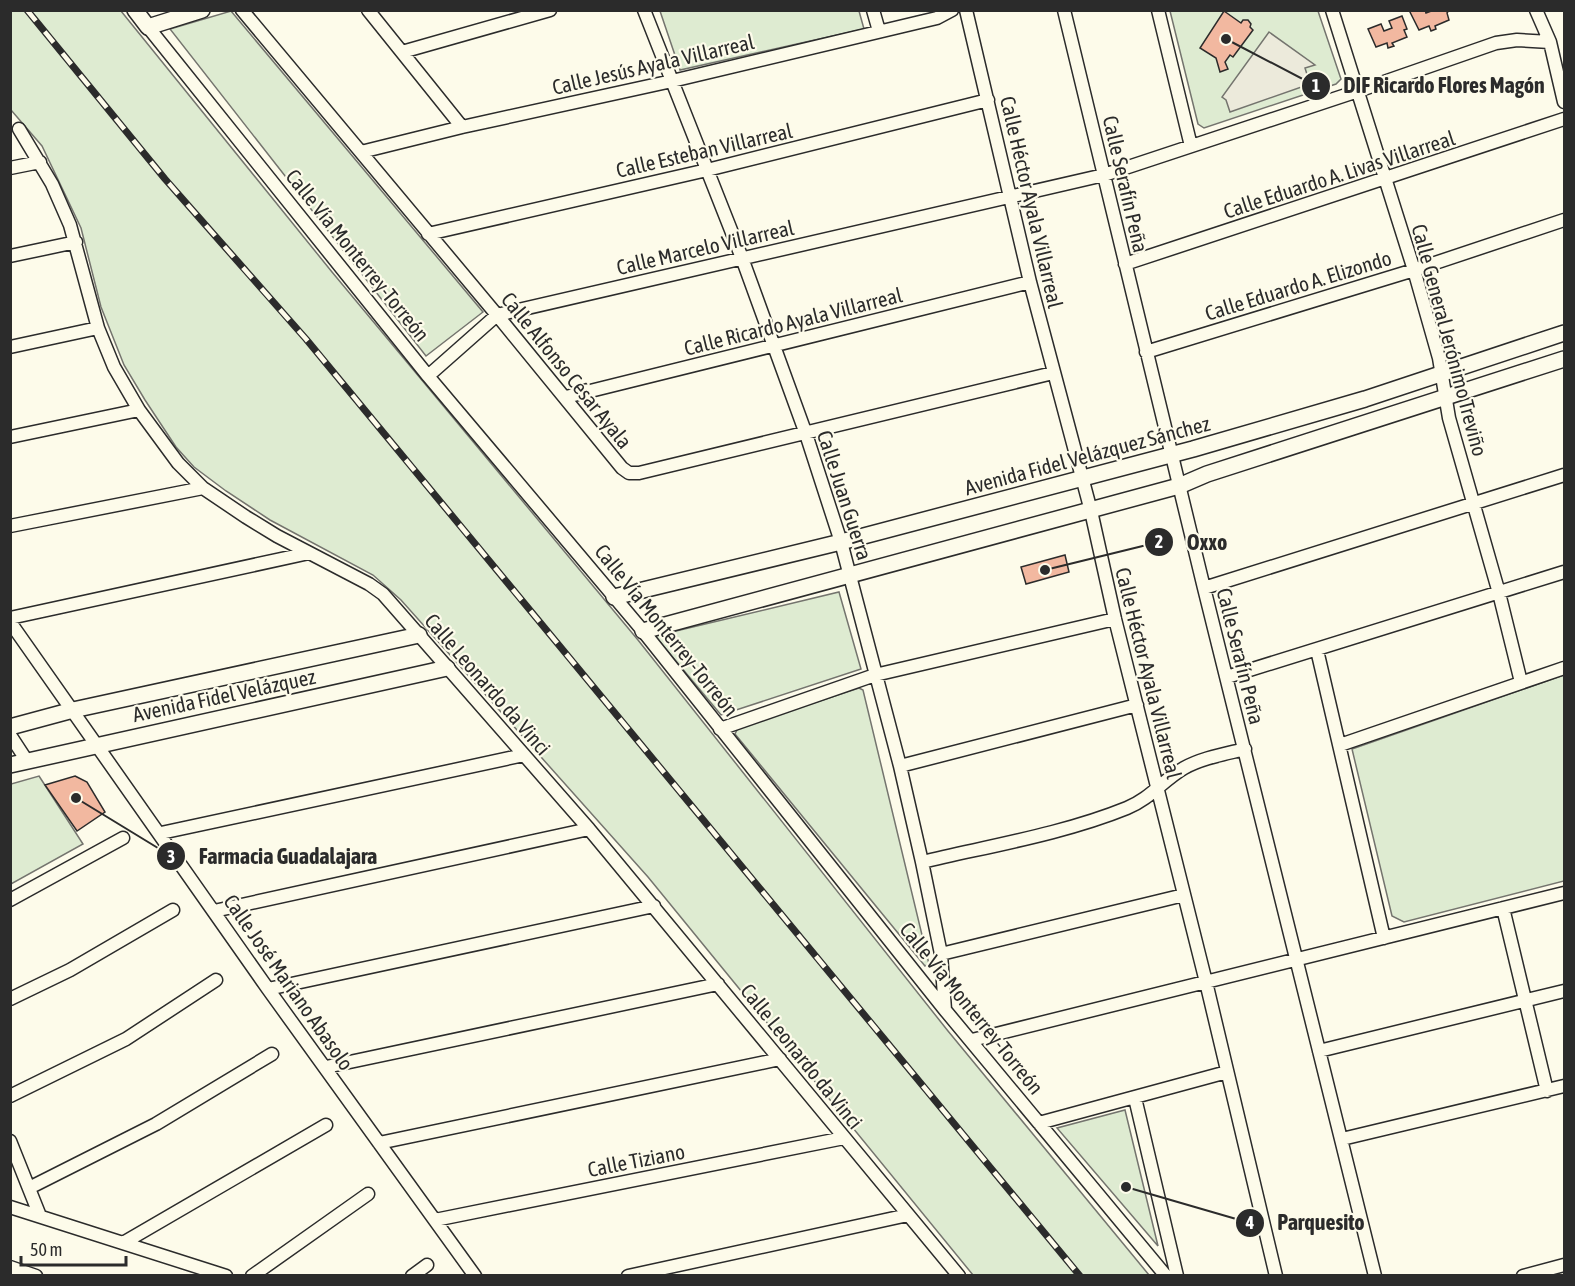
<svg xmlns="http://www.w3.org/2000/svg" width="1575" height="1286" viewBox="0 0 1575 1286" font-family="'Asap Condensed',sans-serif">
  <rect width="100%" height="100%" fill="#fdfbea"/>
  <path fill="#deebd1" stroke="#74746e" stroke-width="1.5" d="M10 11H121L332 272 638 640 948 1031 1149 1275H973L648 877 401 600 373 575 270 520 226 491 194 467 176 447 145 400 124 365 101 307 81 228 42 146 11 110Z
    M231 11 483 312 426 356 170 29Z
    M660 11H859L864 29 680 70Z
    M1170 11H1318L1341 79 1336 84 1204 128 1198 124Z
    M839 592 861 669 721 715 655 636Z
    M1564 675V881L1404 922 1392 916 1352 749Z
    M859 688 863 690 929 964 925 966 735 734 738 728Z
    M39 776 83 844 11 884V784Z
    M1125 1110 1158 1246 1057 1128Z"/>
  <path fill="#eceadb" stroke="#74746e" stroke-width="1.5" d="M1269 32 1315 65 1305 68 1310 84 1230 112 1226 100 1222 97Z"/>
  <path fill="#f2b8a0" stroke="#2b2b2b" stroke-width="1.5" d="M1413 10H1425L1426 13 1434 10H1449L1447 13 1449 20 1435 26 1436 29 1431 31 1429 26 1419 30 1410 12Z
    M1224 11 1241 23 1243 20H1248L1251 24 1250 27 1253 30 1233 57 1230 55 1225 62 1228 69 1220 72 1216 58 1200 48Z
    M1402 16 1407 29 1404 30 1407 37 1392 43 1394 46 1388 48 1387 43 1376 47 1368 29 1381 24 1384 31 1392 28 1389 21Z
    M1065 555 1069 572 1026 584 1021 567Z
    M75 776 87 782 105 812 77 831 45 785Z"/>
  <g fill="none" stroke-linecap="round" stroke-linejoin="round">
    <g stroke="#2b2b2b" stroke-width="15">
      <path id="minor" d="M242 10 497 315 622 468 629 473H639L1053 373
        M368 10 462 127
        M644 10 742 258 806 434 841 542 900 766 922 862 941 954 945 1010
        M873 10 879 31
        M966 10 1030 282 1091 511 1115 619 1206 982 1276 1276
        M1064 10 1204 588 1375 1276
        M1158 10 1191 146
        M1332 10 1414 270 1439 358 1449 418 1499 593 1521 682
        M1536 10 1550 42 1564 102
        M148 27 428 376 643 631 945 1010 1166 1276
        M402 52 550 10
        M19 129 52 184 70 225 98 328 114 367 139 410 178 463 203 488 246 517 277 536 369 584 383 594 589 829 959 1276
        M361 152 462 127 672 81 920 22 937 18 952 10
        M10 168 40 162
        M428 234 707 170 988 100
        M10 256 76 242
        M1125 264 1564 119
        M10 347 98 328
        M1146 352 1414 270 1564 220
        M428 376 497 315 1104 175 1358 91 1496 43 1517 40 1550 42
        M566 397 1030 282
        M10 437 139 410
        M10 526 203 488
        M1204 588 1564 475
        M10 618 309 553
        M10 622 268 989 475 1276
        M1317 650 1384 938
        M1227 677 1564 572
        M720 729 875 675 1115 619
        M10 735 27 761
        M1340 745 1564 668
        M900 766 1137 705
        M161 833 524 755
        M922 862C989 846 1063 834 1127 808 1150 799 1163 780 1184 768 1202 758 1225 754 1245 749
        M10 900 123 838
        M1503 908 1547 1091
        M214 911 589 829
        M941 954 1184 895
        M268 989 654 906
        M10 999 70 970 173 910
        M972 1040 1564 893
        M1319 1051 1564 991
        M326 1067 718 984
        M10 1096 126 1039 216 980
        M1135 1098 1177 1276
        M1039 1123 1227 1072
        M1342 1139 1564 1086
        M10 1141 40 1216
        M379 1143 780 1059
        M29 1188 156 1124 272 1054
        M10 1207 226 1276
        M435 1220 844 1138
        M123 1243 326 1125
        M10 1267 36 1276
        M252 1276 368 1194
        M412 1276 427 1265
        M628 1276 908 1215
        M1523 1276 1564 1265"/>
    </g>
    <g stroke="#2b2b2b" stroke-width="18">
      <path id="tertiary" d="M135 10 148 27 202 10
        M614 597 841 542 1193 449 1365 399 1564 333
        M643 631 1179 486 1207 474 1564 359
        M10 727 73 710 419 635
        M10 765 447 668"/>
    </g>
    <use href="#minor" stroke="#fdfbea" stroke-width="12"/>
    <use href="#tertiary" stroke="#fdfbea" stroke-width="15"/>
    <g stroke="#2b2b2b" stroke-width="7">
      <path id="rail" d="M27 10 165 179 306 339 1080 1276"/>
    </g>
    <use href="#rail" stroke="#fdfbea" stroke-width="4.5" stroke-dasharray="14" stroke-linecap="butt"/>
  </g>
  <g text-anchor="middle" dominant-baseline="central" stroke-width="4.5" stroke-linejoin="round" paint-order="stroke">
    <g font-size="21" fill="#2b2b2b" stroke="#fdfbea">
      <text transform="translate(653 64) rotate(-13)">Calle Jesús Ayala Villarreal</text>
      <text transform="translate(704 150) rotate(-13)">Calle Esteban Villarreal</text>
      <text transform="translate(1339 174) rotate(-18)">Calle Eduardo A. Livas Villarreal</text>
      <text transform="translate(1126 184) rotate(77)">Calle Serafín Peña</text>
      <text transform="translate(1032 202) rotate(77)">Calle Héctor Ayala Villarreal</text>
      <text transform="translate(705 247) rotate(-13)">Calle Marcelo Villarreal</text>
      <text transform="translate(358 255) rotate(51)">Calle Vía Monterrey-Torreón</text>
      <text transform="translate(1298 285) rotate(-17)">Calle Eduardo A. Elizondo</text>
      <text transform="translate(793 321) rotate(-14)">Calle Ricardo Ayala Villarreal</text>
      <text transform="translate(1450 340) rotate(75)">Calle General Jerónimo Treviño</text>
      <text transform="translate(567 370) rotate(51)">Calle Alfonso César Ayala</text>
      <text transform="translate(1087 455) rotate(-15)">Avenida Fidel Velázquez Sánchez</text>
      <text transform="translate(845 495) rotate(72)">Calle Juan Guerra</text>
      <text transform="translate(667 630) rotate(51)">Calle Vía Monterrey-Torreón</text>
      <text transform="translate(1241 656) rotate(76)">Calle Serafín Peña</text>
      <text transform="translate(1149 673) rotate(76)">Calle Héctor Ayala Villarreal</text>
      <text transform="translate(488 684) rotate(49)">Calle Leonardo da Vinci</text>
      <text transform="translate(224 695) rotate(-12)">Avenida Fidel Velázquez</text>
      <text transform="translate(289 982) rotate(55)">Calle José Mariano Abasolo</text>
      <text transform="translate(972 1008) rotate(51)">Calle Vía Monterrey-Torreón</text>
      <text transform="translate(802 1056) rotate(51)">Calle Leonardo da Vinci</text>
      <text transform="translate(636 1160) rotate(-11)">Calle Tiziano</text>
    </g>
  </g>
  <path fill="none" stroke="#2b2b2b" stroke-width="2" d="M1226 39L1316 86M1045 570L1159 542M76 798L171 856M1126 1187L1250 1223"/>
  <g fill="#2b2b2b" stroke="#fdfbea" stroke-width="2">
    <circle cx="1226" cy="39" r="6"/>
    <circle cx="1045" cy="570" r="6"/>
    <circle cx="76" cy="798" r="6"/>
    <circle cx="1126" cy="1187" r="6"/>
    <circle cx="1316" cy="86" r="15"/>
    <circle cx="1159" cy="542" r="15"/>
    <circle cx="171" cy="856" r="15"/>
    <circle cx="1250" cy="1223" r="15"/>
  </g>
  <g font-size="18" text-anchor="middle" font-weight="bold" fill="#fff">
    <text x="1316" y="92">1</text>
    <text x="1159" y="548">2</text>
    <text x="171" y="863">3</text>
    <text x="1250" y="1229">4</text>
  </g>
  <g font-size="22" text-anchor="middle" font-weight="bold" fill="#2b2b2b" stroke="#fdfbea" stroke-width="4.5" stroke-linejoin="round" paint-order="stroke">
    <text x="1444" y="93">DIF Ricardo Flores Magón</text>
    <text x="1207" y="550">Oxxo</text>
    <text x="288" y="864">Farmacia Guadalajara</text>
    <text x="1321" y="1230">Parquesito</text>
  </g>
  <rect width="1575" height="1286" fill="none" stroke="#2b2b2b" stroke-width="24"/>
  <path d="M21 1256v9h105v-9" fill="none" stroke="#2b2b2b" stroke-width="3"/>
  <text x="30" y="1256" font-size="18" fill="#2b2b2b" stroke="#fdfbea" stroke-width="4.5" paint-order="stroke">50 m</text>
</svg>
